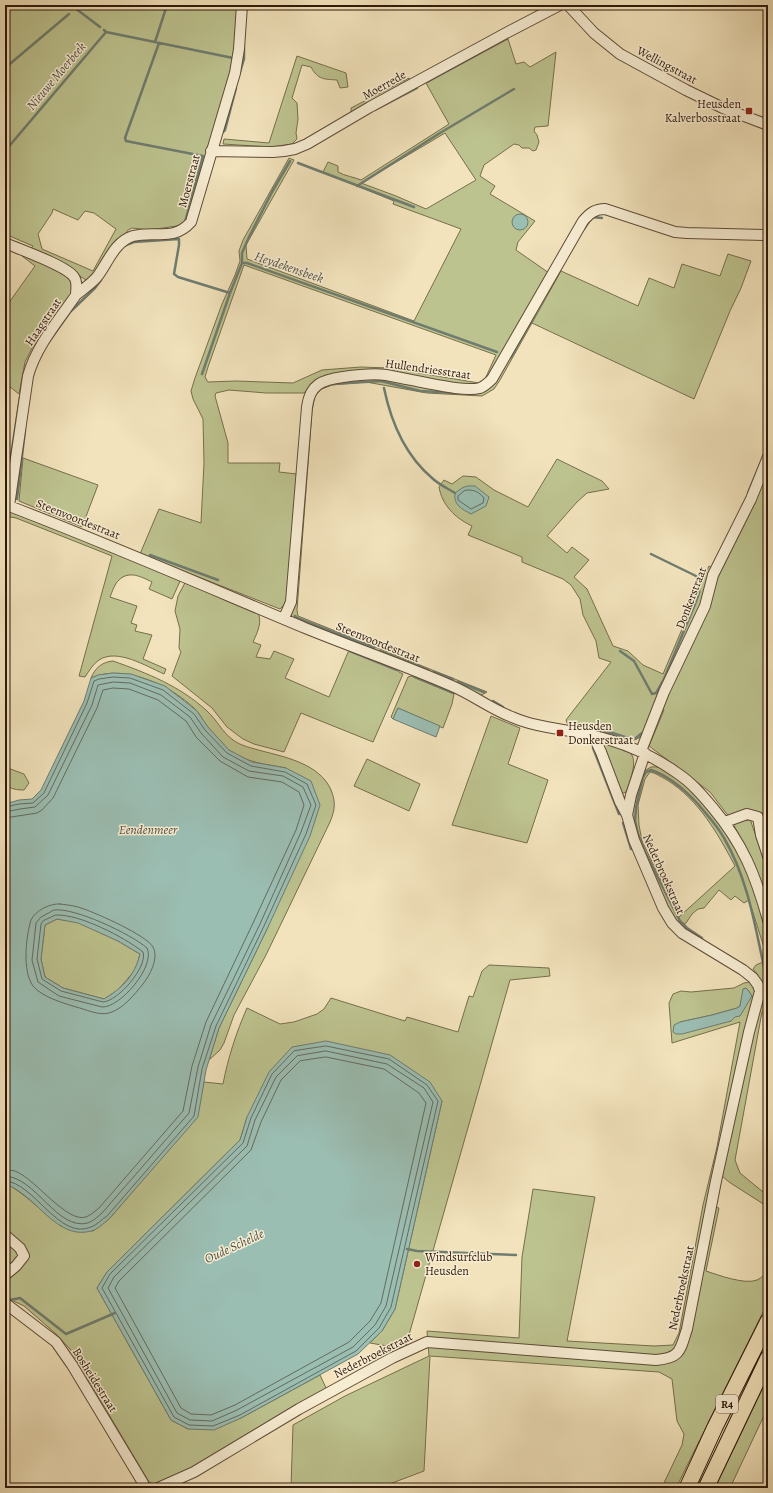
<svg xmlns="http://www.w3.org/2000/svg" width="773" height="1493" viewBox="0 0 773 1493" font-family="Alegreya,serif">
  <rect width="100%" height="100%" fill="#f2e3bc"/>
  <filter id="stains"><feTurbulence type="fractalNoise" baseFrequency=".005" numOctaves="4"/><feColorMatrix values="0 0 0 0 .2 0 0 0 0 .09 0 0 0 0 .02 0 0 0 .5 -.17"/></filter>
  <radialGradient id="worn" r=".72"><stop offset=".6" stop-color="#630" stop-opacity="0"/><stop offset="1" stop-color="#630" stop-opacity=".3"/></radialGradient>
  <path fill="#bdc38f" stroke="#766e4d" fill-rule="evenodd" d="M5 5H237V34L230 77 184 225 149 230 132 228 128 230 94 277 86 280 64 266 29 250 33 246 5 234ZM53 209 78 220 85 211 94 213 116 229 93 271 42 249 38 234 52 213Z
    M508 39 516 64 524 62 530 67 556 52 548 126 535 127 534 131 537 135 539 142 536 150 533 151 529 148H522L519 145 514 144 484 165 480 176 495 186 490 194 535 221 518 242 516 250 549 273 491 375 480 385 327 375 317 379 304 393H266L229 390 216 393 215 396 228 443V463H280L279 472 297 474 287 602 280 609 140 554 159 509 201 523 204 463 203 419 193 399 191 391 195 378 222 304 235 275 240 261 239 251 243 240 289 158 294 160 246 245 247 259 414 321 461 229 393 204 394 201 323 172 328 162 338 166V172C345 176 354 177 361 180L449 124 426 83ZM445 133 476 180 426 209 396 196 361 183ZM244 265 496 355 485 379 479 383 389 368 361 367 322 370 293 383 236 381 208 382 205 377 208 367Z
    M297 56 346 73 348 87 340 88 337 80C324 79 318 80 311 67L302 65 292 98 297 103 298 119 296 133 297 139 292 144 271 147 223 144 224 139 269 143Z
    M409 78 411 81 351 114V108Z
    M25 253 69 275 73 287 70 299 32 348 25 362 19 394 5 383V303L8 304 35 266 22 256Z
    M728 254 751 261 741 288 730 311 694 399 532 323 500 380 494 389 482 396 427 393 366 382 331 385 321 389 315 396 312 411 297 610 298 616 487 692 480 696 292 618 291 613 311 396 327 383 378 378 482 390 528 321 532 323 561 271 638 306 649 278 674 288 682 264 720 276Z
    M23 458 98 485 82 527 19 501Z
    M557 459 602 481 609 489 587 493 577 502 547 536 567 553 572 547 589 560 574 577 587 589 613 646 628 651 643 665 663 674 707 570 709 566 713 568 715 583 749 515 768 470V840L765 828 750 819 768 871V898L752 859 730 818 710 792 649 746 664 710 654 707 642 736 635 740 567 723 566 720 611 662 599 658 596 641 583 615 580 599 571 585 563 579 522 562V557L468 535 472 526C455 518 442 505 439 487L444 480 452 484 463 476 476 477 494 490 528 507Z
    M5 511H9L181 579 172 599 149 589 152 582C142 577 129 570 119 580 115 583 112 592 110 597L137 606 131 623 137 625 135 631 152 635 143 659 166 669 164 674C146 666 117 648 99 660 93 664 89 671 85 677L79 676 112 556 16 518 5 516Z
    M186 581 257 611C263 621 258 631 253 642L261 645 256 657 270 659 274 651 294 659 285 678 329 697 349 650 397 668 399 672 403 674 373 742 301 713 284 752 254 744 243 739 227 727 212 708 172 676 181 652 179 648 180 629 175 611 178 596Z
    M113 661C147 673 180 686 207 711 217 720 222 732 233 740 241 746 252 748 262 751 285 757 320 764 331 790 336 802 335 810 330 822L266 955 234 1015 224 1043 220 1050 209 1060 219 1028 268 927 286 768C265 764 247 763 229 750 222 744 214 735 208 728 203 722 201 715 196 710 172 686 125 663 91 678 95 668 102 662 113 661Z
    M411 676 454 694 452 704 443 728 398 708 393 719 391 717 408 677Z
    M491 716 520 728 508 764 548 780 527 843 452 825Z
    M602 742C623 749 639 747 632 774 630 780 629 787 626 792L623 793 620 791 602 746Z
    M367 759 420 784 409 811 354 786Z
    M5 767 24 774 29 783 24 790C17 790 11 789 5 785Z
    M651 767C663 765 674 776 682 783 723 817 747 861 761 912 763 919 767 927 768 935 769 943 768 952 768 960L749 900 744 903 735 896 731 900 719 890 704 908 698 909 692 914 686 923 680 926 671 913 641 847 634 827 632 814 642 775 644 771ZM650 772C656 773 661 777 667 780 699 800 718 834 735 866L679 917 642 841 639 825 638 805 645 779Z
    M57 919 78 922 118 941 140 954 136 969 118 990 104 999 63 988 45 977 41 959 45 925Z
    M768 960V1012L767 1010 762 1012 735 1160 740 1173 768 1196V1207L729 1182 721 1175 762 989 758 975 753 969 756 965Z
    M489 965 549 968 550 976 510 980 405 1349 370 1343 382 1331 395 1309 442 1101 247 1117 240 1140 107 1272 97 1288 171 1420 188 1429 241 1418 320 1375 327 1390 200 1464 164 1482 154 1484 149 1482 70 1349 55 1333 24 1306 5 1297V1185L11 1186 26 1197 61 1226 93 1231 109 1219 197 1117 204 1082 223 1084C228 1058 236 1033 247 1008L280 1024 294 1022 317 1014 324 1009 331 998 405 1021 407 1017 458 1032 469 996 473 997 482 971Z
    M750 982 753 984 756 991 709 1206 719 1208 706 1271C718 1275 745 1285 757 1280 762 1278 765 1274 768 1269V1302L676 1488 663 1485 682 1445 684 1434 677 1421 672 1379 659 1372 430 1356 424 1471 379 1488H291L293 1425 345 1396 429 1356 427 1331 519 1338 522 1257 533 1189 595 1197 567 1341 654 1346 673 1345 679 1333 703 1205 717 1147 740 1022 672 1043 669 1003 673 994 681 991 691 992 734 988 744 983ZM746 988 748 990 752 996 731 1021 680 1022 712 1015 737 1008 740 1006 744 989Z
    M768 1377V1407L730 1488H715Z"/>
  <path fill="#9bbeb3" stroke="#6f7c70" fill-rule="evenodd" d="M512 222a8 8 0 1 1 16 0a8 8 0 1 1-16 0Z
    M467 486H475L489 497 486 506 471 514C462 509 453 505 455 493L462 488Z
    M113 673 131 674 165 686 197 711 208 727 229 750 252 762 286 768 311 781 320 805 310 836 268 927 219 1028 206 1070 198 1117 109 1219C104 1223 97 1230 91 1231 63 1239 44 1210 24 1195 17 1190 13 1186 5 1185V804L19 800 32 799 41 790 84 701 91 678 98 675ZM57 919 78 923 118 941 140 954C135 975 123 988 104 999L63 988 45 977 41 959 45 925Z
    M398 708 440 726 436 737 393 719Z
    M746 988 748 990 752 996 740 1016 735 1017 731 1021 682 1034H676L673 1032 674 1025 680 1022 712 1015 737 1008 740 1006 743 989Z
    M326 1041 390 1055 430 1082 442 1101 395 1309 382 1331 358 1354 241 1418 214 1430 188 1429 171 1420 97 1288 107 1272 240 1140 247 1117 269 1072 292 1047Z"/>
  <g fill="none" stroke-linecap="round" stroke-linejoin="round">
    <path stroke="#646b5f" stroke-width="1" d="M468 490C475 490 479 492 484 498L483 503 471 509 458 500V496L464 491Z
      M5 807 19 804 33 803 44 793 87 703 94 681 99 679 113 677 130 678 163 690 194 714 205 730 227 753 251 766 285 772 307 784 316 805 306 834 264 926 216 1026 202 1069 194 1116 107 1216C102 1219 97 1225 91 1227 59 1241 34 1182 5 1181
      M5 812 20 809 35 807 48 795 92 705 98 685 113 682 130 683 161 695 190 717 201 733 223 757 249 771 283 776 303 787 311 805 301 832 260 924 211 1025 198 1067 189 1113 103 1212C99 1216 93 1221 88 1223 57 1231 36 1177 5 1176
      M5 818 37 813 42 810 53 798 97 708 103 690 113 688 129 689 158 700 186 721 196 737 220 761 248 777 282 782 299 792 304 805 296 830 254 921 206 1022 192 1066 183 1111 99 1208C95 1211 91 1215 86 1217 67 1223 36 1180 17 1172 14 1170 9 1170 5 1170
      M60 904C68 905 77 906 84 909 98 914 146 935 153 947 159 958 150 975 143 984 134 995 123 1009 109 1013 99 1016 85 1009 76 1007 63 1003 42 997 33 986 22 971 26 936 31 920 35 911 50 903 60 904Z
      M54 910C74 907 131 934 147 948 156 966 120 1008 102 1007L59 996 38 982 32 960 36 923 40 918Z
      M56 915C80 914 124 937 143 952 148 967 118 1001 103 1002L61 991 42 979 37 959 41 924 43 921Z
      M326 1046 389 1059 427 1085 438 1101 391 1307 379 1328 356 1351 240 1415 213 1426 189 1425 174 1417 102 1288 110 1274 243 1143 251 1118 272 1074 294 1051Z
      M326 1051 387 1064 424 1088 433 1102 386 1306 375 1325 353 1347 237 1410 212 1421 190 1420 177 1413 108 1288 114 1277 247 1146 255 1120 276 1077 297 1056Z
      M326 1057 384 1069 419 1093 426 1103 381 1303 370 1321 349 1342 235 1405 211 1415 191 1414 181 1408 115 1288 119 1281 251 1150 261 1122 281 1080 300 1061Z"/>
    <path stroke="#6f7c70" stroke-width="2.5" d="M71 5 100 27
      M577 5 579 8
      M104 30 106 32 233 58
      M155 42 167 5
      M159 43 125 138 126 141 203 156 185 222
      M5 68 69 14
      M240 72 244 59V47
      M427 82 482 52
      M375 110 417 88
      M223 132 225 130 236 88
      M5 151 106 32
      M298 163 414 207
      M357 186 440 133 514 89
      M584 229 592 217 602 218
      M126 245 134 242 179 239V245L174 274 178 277 230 293 242 263H247L497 352
      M242 263V253L249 237 272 192 290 161
      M48 343 70 312 95 288 101 280
      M511 357 536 312
      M202 374 230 293
      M322 388 332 384 381 381 420 391 457 393
      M384 388C391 422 405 455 432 478 438 484 447 488 455 493
      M7 482 20 397
      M748 493 768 445
      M17 499 25 430
      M150 555 218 580
      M295 616 297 618 374 648
      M350 651 397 670
      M380 651 428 670
      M620 651 634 661 652 694 656 693 664 679 695 604 699 593 700 581 696 576 651 554
      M434 672 453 679
      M415 677 454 693
      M458 682 484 692
      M493 701 503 707
      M574 723 594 727 631 739 636 738 642 733
      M593 748 619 814
      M623 823 631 849
      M702 938 687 928 680 921 644 850 638 834 635 821 636 808 643 777 646 772 651 770C669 776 685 790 698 804 707 815 717 825 724 838 748 879 755 926 765 972
      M407 1249 417 1251 516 1255
      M10 1300 20 1298 66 1334 115 1313"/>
    <g stroke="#5f4b37" stroke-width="12">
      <path id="minor" d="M568 5 594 33 620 54 686 90 723 108 768 125
        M211 151 273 152 284 151 295 149 307 144 370 107 508 32 560 5
        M5 243C19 249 67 266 74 277 78 282 76 290 76 295 59 320 36 346 28 376L9 506
        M76 295C83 289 91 284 97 277 108 263 114 242 133 236 155 230 173 242 191 222L235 73 239 49 242 5
        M5 505 9 506C109 544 207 587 305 628 354 648 404 665 452 686 473 695 491 709 512 717 537 728 565 729 591 735 622 742 652 755 677 773 691 782 702 795 713 808 743 844 755 874 768 920
        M284 618 291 602 307 407C310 384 322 380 343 377 357 375 372 373 386 375 409 379 432 385 455 388 463 389 472 390 480 388 485 386 488 383 492 379L583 221C590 213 595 209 605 209L675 232 687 233 768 235
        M641 751 664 692 705 606 713 575 751 499 768 457
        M627 815 631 795 645 753
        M725 822 747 814 758 817 761 835 768 856
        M5 1235 20 1248 24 1256 16 1266 5 1275
        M5 1303 56 1342 72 1365 143 1483 144 1488
        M158 1488 194 1472 299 1409 392 1358 427 1342 656 1360C681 1358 680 1350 687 1329L716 1181 749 1032 760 991 758 985 753 978 743 970 682 933 672 923 663 908 634 840 627 815 620 802 601 752 593 735"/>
    </g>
    <g stroke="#2e180b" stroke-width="17">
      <path id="highway" d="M687 1488 715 1427 768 1321
        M706 1488 768 1358"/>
    </g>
    <use href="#minor" stroke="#f7edd3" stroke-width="10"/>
    <use href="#highway" stroke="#f2e3bc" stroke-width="15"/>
  </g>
  <g fill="#8f2418" stroke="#f7edd3" stroke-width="1.5">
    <rect x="745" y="107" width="8" height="8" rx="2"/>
    <rect x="556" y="729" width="8" height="8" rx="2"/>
    <circle cx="417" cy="1264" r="4"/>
  </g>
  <g text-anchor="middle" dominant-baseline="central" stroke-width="3" stroke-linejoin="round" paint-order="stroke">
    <rect fill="#f7edd3" stroke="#6a5847" stroke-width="1" x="716" y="1395" width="22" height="18" rx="3"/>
    <g font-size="11" font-weight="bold" fill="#2e180b">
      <text x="727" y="1404">R4</text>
    </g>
    <g font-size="12" fill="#2e180b" stroke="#f7edd3">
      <text transform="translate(667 65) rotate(28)">Wellingstraat</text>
      <text transform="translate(384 85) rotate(-29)">Moerrede</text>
      <text transform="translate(189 181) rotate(-75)">Moerstraat</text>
      <text transform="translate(43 322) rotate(-56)">Haagstraat</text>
      <text transform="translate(428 369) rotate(8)">Hullendriesstraat</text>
      <text transform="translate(78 519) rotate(22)">Steenvoordestraat</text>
      <text transform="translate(691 598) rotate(-69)">Donkerstraat</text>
      <text transform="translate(378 642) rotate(22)">Steenvoordestraat</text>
      <text transform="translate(664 874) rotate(66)">Nederbroekstraat</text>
      <text transform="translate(681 1288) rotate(-78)">Nederbroekstraat</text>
      <text transform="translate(373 1355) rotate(-27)">Nederbroekstraat</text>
      <text transform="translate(95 1380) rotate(58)">Bosheidestraat</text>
    </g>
    <g font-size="12" fill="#2e180b" stroke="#f7edd3" text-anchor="start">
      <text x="741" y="104" text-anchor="end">Heusden<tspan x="741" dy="14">Kalverbosstraat</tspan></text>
      <text x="568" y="726">Heusden<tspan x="568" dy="14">Donkerstraat</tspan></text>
      <text x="425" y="1257">Windsurfclub<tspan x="425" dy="14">Heusden</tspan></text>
    </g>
    <g font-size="13" font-style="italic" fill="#545246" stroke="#f7edd3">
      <text transform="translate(56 76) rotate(-50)">Nieuwe Moerbeek</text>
      <text transform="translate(289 267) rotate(19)">Heydekensbeek</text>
      <text x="148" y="829">Eendenmeer</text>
      <text transform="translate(234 1246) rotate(-25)">Oude Schelde</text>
    </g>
  </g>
  <rect width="773" height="1493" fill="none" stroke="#f2e3bc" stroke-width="20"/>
  <rect x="6" y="6" width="761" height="1481" fill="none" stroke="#2e180b" stroke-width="2"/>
  <rect x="10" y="10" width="753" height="1473" fill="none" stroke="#2e180b"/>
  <rect width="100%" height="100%" filter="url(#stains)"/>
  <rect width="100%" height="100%" fill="url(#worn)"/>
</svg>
